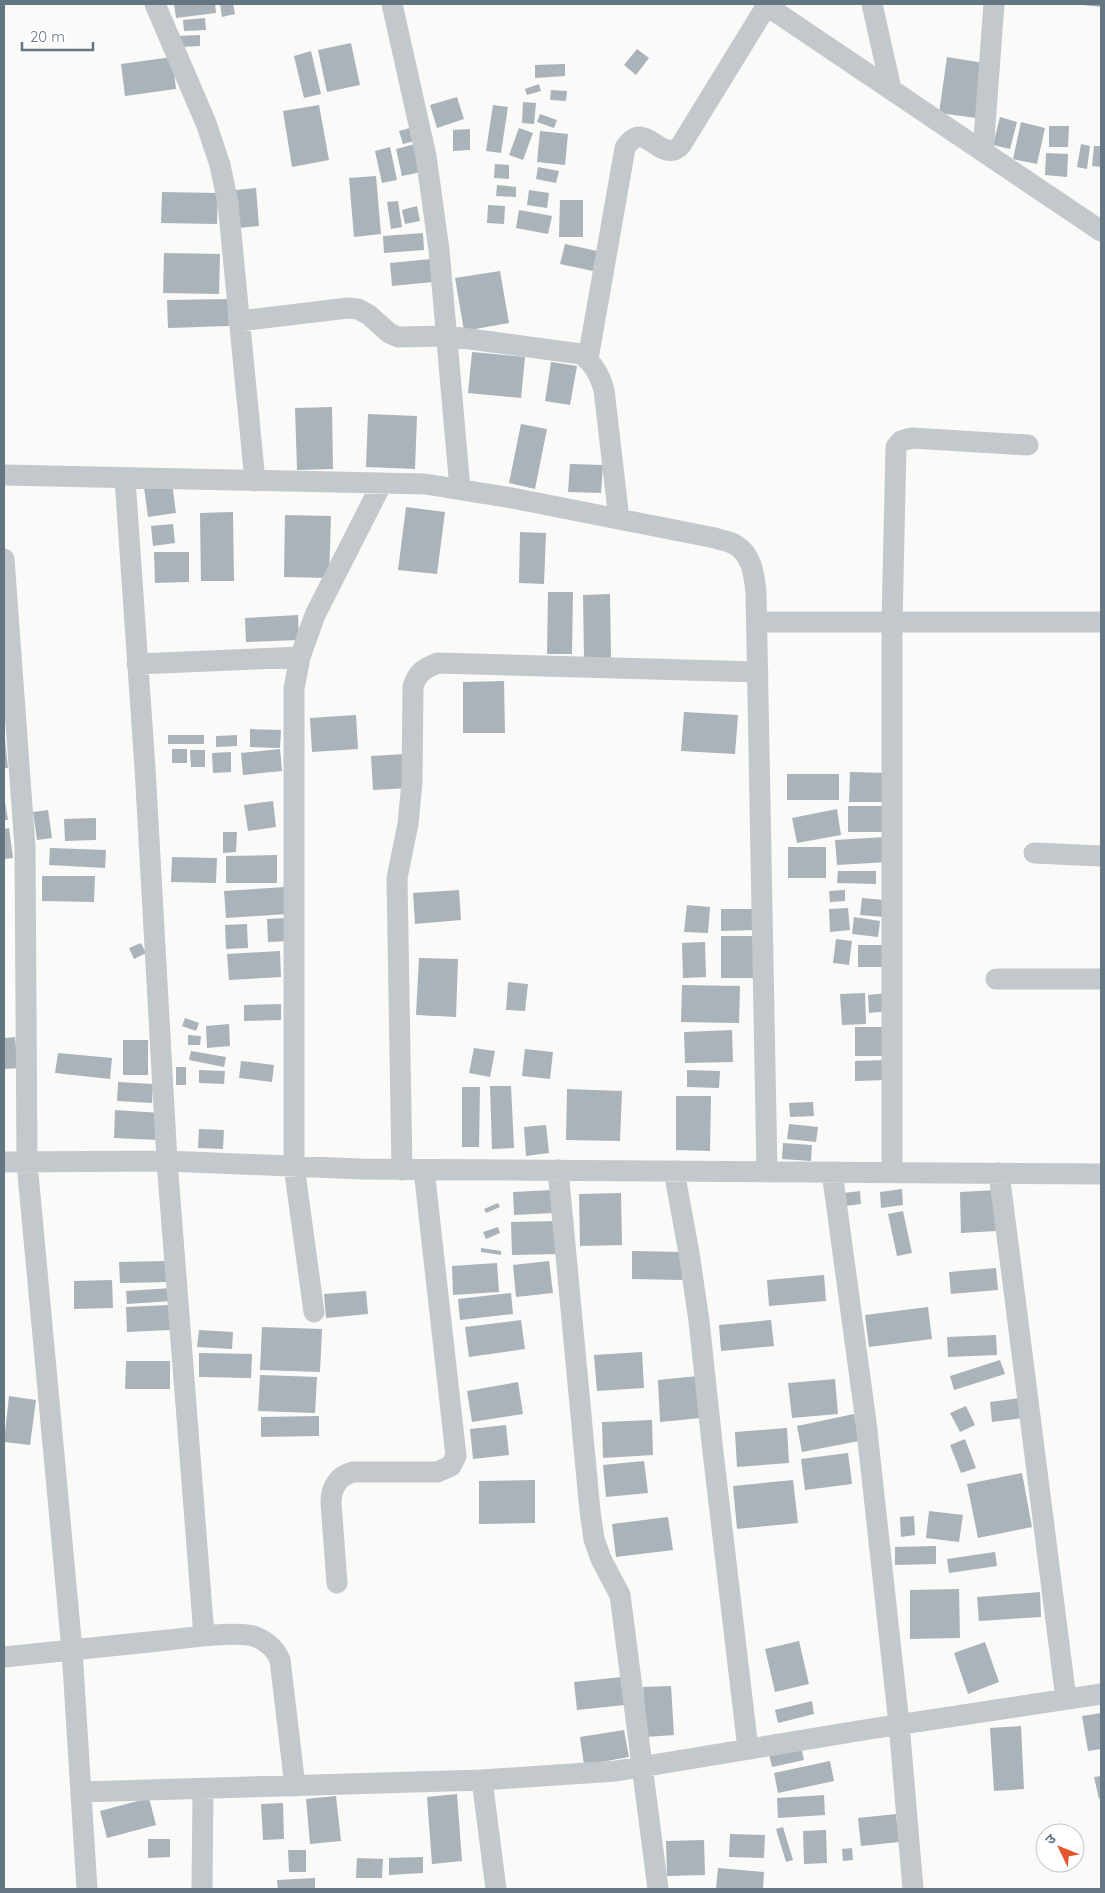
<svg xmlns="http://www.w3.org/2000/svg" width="1105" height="1893" viewBox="0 0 1105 1893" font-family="Quicksand,'Noto Sans Devanagari',sans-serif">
  <rect width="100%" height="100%" fill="#fafaf8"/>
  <path fill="#aab3b9" d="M174 4H215L216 13 176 18Z
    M220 4H233L235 14 222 17Z
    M1082 4H1101V7L1082 5Z
    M205 18 206 30 184 31 183 20Z
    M200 35V46L178 47V36Z
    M351 43 360 85 327 92 318 50Z
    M637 49 649 58 636 75 624 65Z
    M311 51 321 94 304 98 294 56Z
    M172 57 176 89 125 96 121 64Z
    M947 57 984 63 976 118 939 113Z
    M565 64V76L535 78V65Z
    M539 84 541 91 527 95 525 89Z
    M551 90 567 91 566 101 550 100Z
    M457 97 464 119 437 128 430 105Z
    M523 102 536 103 534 124 522 123Z
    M319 105 329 160 292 167 283 111Z
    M493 105 508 107 501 153 486 151Z
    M540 114 557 120 554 128 537 122Z
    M1000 117 1017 122 1010 149 993 145Z
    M1021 122 1045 128 1037 164 1013 159Z
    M1049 126H1069L1068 147H1049Z
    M410 128 414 141 403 144 399 131Z
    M519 128 533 133 523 160 509 155Z
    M470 129V150L453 151V130Z
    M540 131 568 134 565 165 537 162Z
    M415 144 421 172 402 176 396 149Z
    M1081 144 1090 146 1087 169 1077 167Z
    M1094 146H1101V167L1092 166Z
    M390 147 397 180 382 183 375 151Z
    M1046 153 1068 154 1067 177 1045 175Z
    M495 164 509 165V179L494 178Z
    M538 167 559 171 556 183 536 179Z
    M376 176 381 234 354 237 349 178Z
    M497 185 516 187V197L496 196Z
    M256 188 259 226 239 228 236 190Z
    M529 190 549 193 547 208 527 205Z
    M162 192 218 193 217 224 161 223Z
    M560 200H583V237H559Z
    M398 201 402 227 391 229 387 202Z
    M488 205 505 206 504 224 487 223Z
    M417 206 420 221 405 224 402 210Z
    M519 210 552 216 548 234 516 228Z
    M423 233 424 250 384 253 383 236Z
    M565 244 597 251 593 271 560 264Z
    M164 253 220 254 219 294 163 293Z
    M431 259 433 282 392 286 390 263Z
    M500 271 509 323 464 331 455 278Z
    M228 299 229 326 168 328 167 300Z
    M472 352 525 357 521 398 468 393Z
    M551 362 577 366 570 405 545 401Z
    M332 407 333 469 297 470 295 408Z
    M368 414 417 416 415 469 366 467Z
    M521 424 547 429 535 489 509 483Z
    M570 464 603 465 601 493 568 492Z
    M172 483 176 513 148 517 144 487Z
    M406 507 445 512 437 574 398 570Z
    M233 512 234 581H201L200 513Z
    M285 515 331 516 329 578 284 577Z
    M173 524 175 543 153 546 151 526Z
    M520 532 546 533 544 584 519 583Z
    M154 552H189V582L155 583Z
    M548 592H573L572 654H547Z
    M610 594 611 658H584L583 595Z
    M298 615 299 640 246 642 245 618Z
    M504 681 505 733H463V682Z
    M684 712 738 715 735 754 681 751Z
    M356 715 358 749 312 752 310 718Z
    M250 729 281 730 280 748 250 747Z
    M168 735H204V744H168Z
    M237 735V746L216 747V736Z
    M4 739H5L8 768H4Z
    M172 749H187V763H172Z
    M280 749 282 771 243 775 241 753Z
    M190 750H205V767H191Z
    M231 752V772L213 773 212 753Z
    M406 754 408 788 373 790 371 756Z
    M850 772 889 773 888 802H849Z
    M787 774H839V800H787Z
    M4 796 8 820H4Z
    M273 801 276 827 248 831 244 805Z
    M848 806H884L885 832H848Z
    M837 809 841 835 797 843 792 818Z
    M48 810 52 838 37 840 33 812Z
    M96 818V840L65 841 64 819Z
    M9 828 13 858 4 859V829Z
    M223 832H237L236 852 223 853Z
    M886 837 888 862 837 865 835 840Z
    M788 847H826V878H788Z
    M50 848 106 850 105 868 49 865Z
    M277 855V883H226V856Z
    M172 857 217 858 216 883 171 882Z
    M838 871H876V884L837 883Z
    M42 876H95L94 902 42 901Z
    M285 887 287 914 226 918 224 891Z
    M459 890 461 920 415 924 413 893Z
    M845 890V901L830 902 829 891Z
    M862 898 885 900 884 917 860 915Z
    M687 905 710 907 708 933 684 932Z
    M848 908 850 930 830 932 829 909Z
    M721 909H754L755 930 721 931Z
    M854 917 880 921 878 937 852 934Z
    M289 918 290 941 268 942 267 919Z
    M247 924 248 948 226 949 225 925Z
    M721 936H755V978H721Z
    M836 939 852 941 849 965 833 963Z
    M705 942 706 977 683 978 682 943Z
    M141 943 146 953 134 959 129 948Z
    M858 945H885V967H858Z
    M280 951 281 977 229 980 227 954Z
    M419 958 458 959 456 1017 416 1015Z
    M508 982 528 984 525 1011 506 1010Z
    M682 985 740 986 739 1023 681 1022Z
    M865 993 866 1024 842 1025 840 994Z
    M888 993 890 1011 869 1013 868 995Z
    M281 1004V1020L244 1021V1005Z
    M185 1018 199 1023 196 1031 182 1026Z
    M229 1024 230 1046 207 1048 206 1026Z
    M855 1027H888V1056H855Z
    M732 1030 733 1062 685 1063 684 1032Z
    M188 1035 201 1036 200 1045H188Z
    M15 1037 18 1068 4 1069V1038Z
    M123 1040H148V1075H123Z
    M474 1048 495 1051 490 1077 469 1073Z
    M525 1049 553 1052 550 1079 522 1076Z
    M191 1051 226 1057 224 1067 189 1060Z
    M58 1053 112 1058 110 1079 55 1073Z
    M888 1060V1080L855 1081V1061Z
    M241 1061 274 1065 272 1082 239 1078Z
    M176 1067H186V1085H176Z
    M199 1070 225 1071 224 1084 199 1083Z
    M687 1070 720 1071 719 1088 687 1087Z
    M118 1082 153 1084 152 1103 117 1101Z
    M490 1086H511L514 1148 492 1149Z
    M462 1087H480L479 1147H462Z
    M567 1089 622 1091 620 1141 566 1140Z
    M676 1096H711L710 1151 676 1150Z
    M813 1102 814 1116 790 1117 789 1103Z
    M115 1110 161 1113 159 1140 114 1138Z
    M789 1124 818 1127 816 1142 787 1139Z
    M546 1125 549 1153 526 1156 524 1127Z
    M199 1129 224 1130 223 1149 198 1148Z
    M783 1143 812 1145 811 1161 782 1159Z
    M902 1189 903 1205 881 1208 880 1192Z
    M552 1190 553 1213 514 1215 513 1192Z
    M996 1190 997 1231 961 1233 960 1192Z
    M860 1191 861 1204 845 1206 844 1193Z
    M621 1193 622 1245 580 1246 579 1194Z
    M498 1203 500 1207 486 1213 484 1209Z
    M903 1211 912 1253 897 1256 888 1214Z
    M559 1221 560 1254 512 1255 511 1222Z
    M498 1227 500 1233 486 1239 483 1232Z
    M481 1248 501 1251V1255L481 1252Z
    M632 1251 682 1252V1280L632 1279Z
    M167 1261 168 1282 120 1283 119 1262Z
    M549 1261 553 1293 516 1297 513 1265Z
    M497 1263 499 1292 453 1295 452 1266Z
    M996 1268 998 1290 951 1294 949 1272Z
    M824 1275 826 1301 769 1306 767 1280Z
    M112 1280 113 1308 74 1309V1281Z
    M172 1288V1301L127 1304 126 1291Z
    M366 1291 368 1314 326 1318 324 1294Z
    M511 1293 513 1314 460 1320 458 1299Z
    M169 1305 170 1330 127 1332 126 1307Z
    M928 1307 932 1339 869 1347 865 1315Z
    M521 1320 525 1349 469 1357 465 1327Z
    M771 1320 774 1346 721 1351 719 1325Z
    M262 1327 322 1329 320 1372 260 1370Z
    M199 1330 233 1332 232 1349 197 1347Z
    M996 1335 997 1355 948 1357 947 1337Z
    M642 1352 644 1388 597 1391 594 1355Z
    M199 1353 252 1354 251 1378 199 1377Z
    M1000 1360 1005 1374 954 1390 950 1376Z
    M126 1361H170V1389H125Z
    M260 1375 317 1377 315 1413 258 1411Z
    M698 1376 701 1418 660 1422 658 1380Z
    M835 1379 838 1414 792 1418 788 1383Z
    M518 1382 523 1414 472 1422 467 1391Z
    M9 1396 36 1400 30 1445 4 1442Z
    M1020 1398 1023 1418 992 1422 990 1402Z
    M966 1406 975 1425 960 1432 950 1413Z
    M854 1414 859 1441 802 1452 797 1426Z
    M319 1416V1436L261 1437V1417Z
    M652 1420 653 1455 603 1458 602 1422Z
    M506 1425 509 1455 473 1459 470 1429Z
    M787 1428 789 1463 737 1467 735 1432Z
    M965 1439 976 1468 961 1473 950 1445Z
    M848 1453 852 1484 805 1490 801 1459Z
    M644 1461 648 1493 606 1497 603 1465Z
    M1022 1473 1032 1527 978 1538 967 1484Z
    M535 1480V1523L479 1524V1481Z
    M793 1480 798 1523 737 1529 733 1486Z
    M929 1511 963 1515 959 1542 926 1538Z
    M914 1516 915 1535 901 1537 900 1517Z
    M668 1517 673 1550 616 1557 612 1524Z
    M936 1546V1564L895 1565V1547Z
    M995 1552 997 1566 949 1573 947 1559Z
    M959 1589 960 1638 910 1639V1590Z
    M1040 1592 1041 1617 979 1621 977 1597Z
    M799 1641 809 1684 775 1692 765 1649Z
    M985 1642 999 1682 968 1694 954 1653Z
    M622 1677 625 1705 577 1710 574 1682Z
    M671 1686 674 1735 646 1737 643 1687Z
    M812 1701 814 1714 778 1723 775 1710Z
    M1101 1713V1749L1088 1751 1082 1716Z
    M1021 1726 1024 1789 994 1791 990 1728Z
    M624 1730 629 1757 584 1765 580 1737Z
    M801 1747 804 1760 772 1767 769 1754Z
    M830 1761 834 1781 778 1793 774 1773Z
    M1101 1776V1798L1099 1799 1094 1777Z
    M457 1794 462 1861 432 1864 427 1797Z
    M824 1795 825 1815 778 1818 777 1798Z
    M336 1796 341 1841 310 1844 306 1799Z
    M149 1798 156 1825 107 1838 100 1811Z
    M283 1803 284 1839 263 1840 261 1804Z
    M896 1814 899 1842 861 1846 858 1818Z
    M783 1827 793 1860 786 1862 776 1829Z
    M826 1830 827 1863 804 1864 803 1831Z
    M730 1834 765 1835 764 1858 729 1857Z
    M148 1839H170V1857L148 1858Z
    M704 1840 705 1875 667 1876 666 1841Z
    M852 1848 853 1860 843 1861 842 1849Z
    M288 1850H306V1872H289Z
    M423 1857V1873L389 1875V1858Z
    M357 1858 383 1859 382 1878H356Z
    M718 1868 764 1872 763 1889H716Z
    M315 1878V1889H278L277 1880Z"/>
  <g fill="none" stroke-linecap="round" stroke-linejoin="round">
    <path stroke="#c3c8cc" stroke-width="21" d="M155 4 206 123 220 165 228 203 255 481
      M392 4 426 156 439 250 460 489
      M764 4 1101 231
      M872 4 891 89
      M983 152 994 4
      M239 321 348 308 358 309 369 315 389 333 398 337 447 336 581 354C594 364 600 375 604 390L619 519
      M588 359 625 148C643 120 656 155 674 150 677 149 679 147 681 145L767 5
      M4 475 425 484 512 498 715 538C720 540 728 541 734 544 752 554 754 574 756 592L767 1172
      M125 479 145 768 167 1161 204 1636
      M4 559 25 847 27 1163 72 1650 87 1889
      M757 622H1101
      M137 664 300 657
      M1034 853 1101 856
      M996 979H1101
      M4 1162 167 1161 361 1169 1101 1174
      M402 1170 397 878 408 824 412 782 413 687C417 673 424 668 438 663L758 672
      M558 1170 590 1511 594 1539 601 1559 620 1595 658 1889
      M674 1171 689 1253 699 1321 713 1452 748 1749
      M832 1172 866 1422 899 1724 913 1889
      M892 1172V622L896 447 901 441 912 438 1028 445
      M999 1173 1066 1699
      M314 1312 294 1166V689L300 657 315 615 382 483
      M337 1583 331 1503C331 1487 338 1476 353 1472H437L451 1466 456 1456 424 1170
      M4 1657C59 1651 113 1646 168 1640 189 1638 238 1630 256 1637 267 1641 276 1650 280 1660L295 1786
      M482 1780 496 1889
      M81 1792 482 1780 616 1771 870 1729 1101 1694
      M202 1889 203 1789"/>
  </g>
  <rect width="1105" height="1893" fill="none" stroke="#657683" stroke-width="10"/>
  <g transform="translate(1060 1848) rotate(313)"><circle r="24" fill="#ffffff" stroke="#c1c8cd"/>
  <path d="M0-4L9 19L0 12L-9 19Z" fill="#e4572e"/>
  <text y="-8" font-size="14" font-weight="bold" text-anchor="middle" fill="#657683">उ</text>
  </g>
  <path d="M22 42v8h71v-8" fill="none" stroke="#657683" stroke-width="2.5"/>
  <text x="30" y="42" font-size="15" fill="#657683" stroke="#ffffff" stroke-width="4" paint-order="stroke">20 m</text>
</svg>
